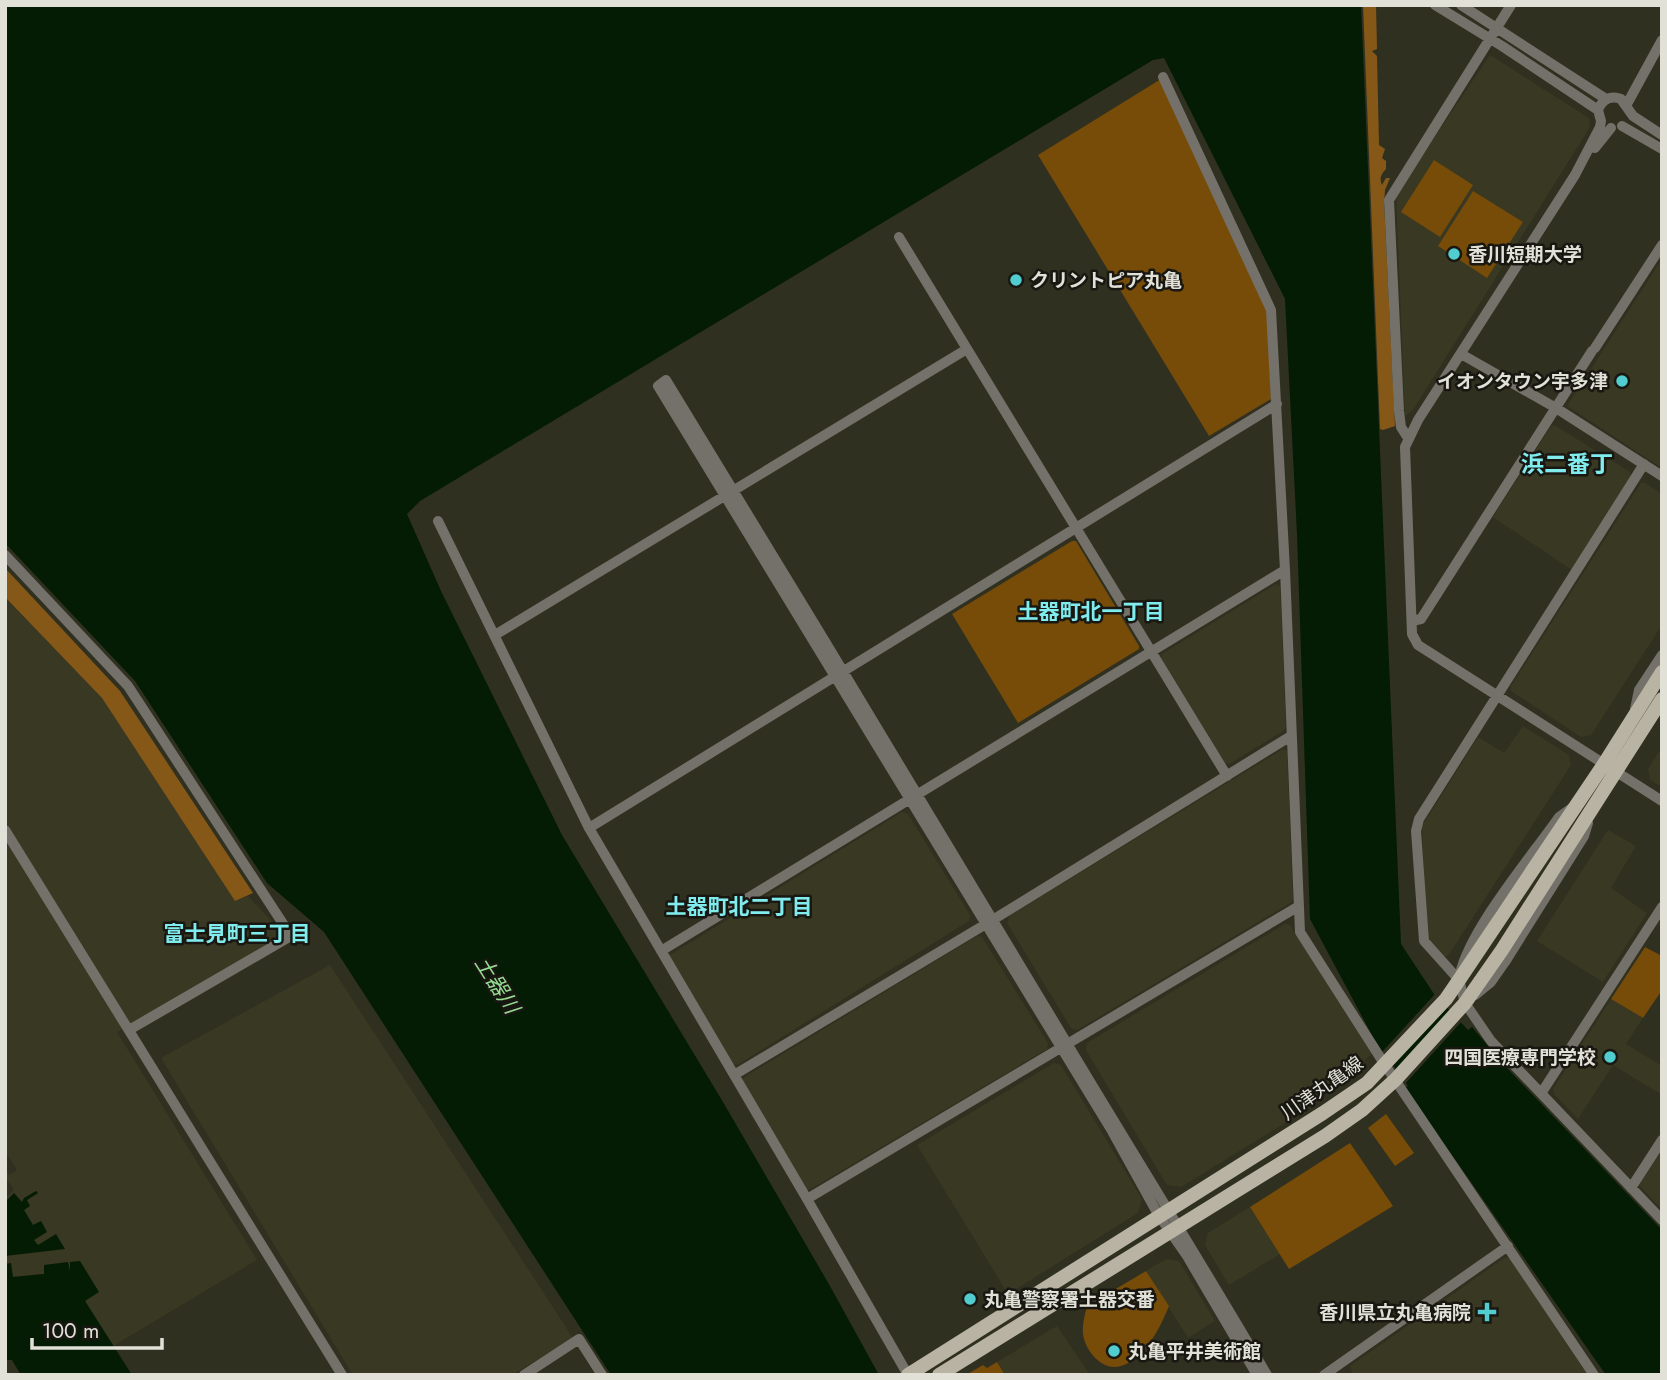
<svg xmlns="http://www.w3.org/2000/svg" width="1667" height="1380" viewBox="0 0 1667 1380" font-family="Jost,'Noto Sans JP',sans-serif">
  <rect width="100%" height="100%" fill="#303020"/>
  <path fill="#393822" d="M1490 55 1589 118 1590 127 1413 410 1405 416 1396 195Z
    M1662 259V468L1567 406Z
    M1551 426H1556L1630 472V477L1572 570 1493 517Z
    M1641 483H1645L1662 494V625L1591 735 1581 737 1511 691V686Z
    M1276 584 1280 586 1286 727 1283 731 1229 764 1225 763 1161 658 1162 654Z
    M5 597 102 698 235 901 248 896 282 932 281 938 117 1032 257 1260 113 1346 85 1301 71 1271 69 1272 68 1263 44 1274 12 1277 11 1264H5V1256L37 1245 34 1239 33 1225 24 1210 27 1200 37 1193 22 1202 14 1193 5 1202V1198L14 1190 5 1176V1168L9 1175 17 1170 5 1151Z
    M1523 726 1569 755 1571 765 1448 956 1442 957 1426 937 1422 826 1478 737 1504 753Z
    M1662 747V787L1650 780 1648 769Z
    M1283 749 1287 751 1293 900 1290 903 1077 1030 1071 1028 1007 923 1009 916Z
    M902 812 908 814 970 915 969 921 737 1065 732 1064 668 959 670 955Z
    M1608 830 1636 846 1611 888 1647 913 1603 982 1537 941Z
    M1285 924H1289L1373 1053 1322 1096 1285 1123 1181 1187 1167 1185 1086 1050 1087 1043Z
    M977 936 982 937 1048 1043 1047 1049 809 1190 805 1189 742 1083 743 1078Z
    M330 965 573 1338 512 1375H353L161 1058Z
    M1611 999 1643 1018 1626 1044 1662 1066V1095L1613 1065 1578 1119 1554 1094 1553 1089Z
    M1054 1063 1061 1065 1142 1199 1138 1213 1008 1294 917 1145Z
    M1662 1150V1210L1639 1185Z
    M1250 1207 1280 1254 1229 1285 1205 1245 1208 1233Z
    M1506 1257 1510 1258 1588 1375H1353L1350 1366Z
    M1166 1259 1179 1261 1215 1321 1188 1338 1146 1271Z
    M1057 1326 1090 1375H1005L997 1362Z"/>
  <path fill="#774b08" d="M1161 79 1267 310 1271 399 1209 436 1038 155Z
    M1434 160 1473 185 1440 237 1401 212Z
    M1473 191 1523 222 1487 278 1438 246Z
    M1072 541H1076L1139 646V649L1018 723 952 614Z
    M1645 947 1662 956V990L1643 1018 1611 999Z
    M1386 1114 1414 1153 1395 1166 1368 1128Z
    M1350 1143 1393 1206 1289 1269 1250 1207Z
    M1146 1271 1169 1306C1160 1328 1145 1359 1121 1366 1102 1372 1085 1350 1083 1334 1082 1324 1085 1315 1087 1306Z
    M997 1362 1005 1375H966L983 1365 987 1368Z"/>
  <path fill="#855818" d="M1363 5H1376L1377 49 1372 51 1377 56 1379 145 1385 149 1382 158 1386 161V169C1381 174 1379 178 1382 185L1386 178H1390L1385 190 1384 202 1395 426 1383 430 1380 429Z
    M5 568 120 691 253 893 235 901 102 698 5 597Z"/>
  <path fill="#031c03" d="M5 5H1361L1401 944 1434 994 1468 1030 1472 1027 1505 1066 1662 1230V1375H1606L1405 1088 1408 1086 1383 1051 1381 1052 1310 919 1297 534 1285 299 1164 58 1153 60 420 501 407 514 441 591 562 835 723 1102 830 1286 879 1375H611L324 932 267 883 135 681 5 543Z
    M36 1191 38 1193 27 1200 30 1206 24 1210 33 1225 41 1221 47 1232 34 1240 38 1245 56 1234 65 1249 5 1256V1202L14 1193 22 1202 24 1198Z
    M80 1261 99 1292 85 1301 132 1375H21L12 1360H5V1264L11 1263 13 1277 44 1274V1265L68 1262 70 1271V1262Z"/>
  <path fill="#303020" d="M1437 992 1447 1003 1390 1065 1382 1052Z
    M1453 1009 1463 1020 1404 1085 1396 1072Z"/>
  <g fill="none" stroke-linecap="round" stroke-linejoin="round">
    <path stroke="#74716a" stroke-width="10" d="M1435 5 1502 46 1598 110
      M1461 5 1606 99
      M1163 77 1271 310 1285 570 1300 932 1385 1065 1594 1375
      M1627 104 1662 40
      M1622 126 1662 149
      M1662 135 1633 116 1621 99C1610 95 1602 100 1598 110L1601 121 1600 127 1575 175 1418 420 1405 447 1412 634 1418 645 1662 801
      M1595 148 1611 128
      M899 237 1227 776
      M1595 348 1662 245
      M1461 354 1556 408 1662 476
      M1408 438 1401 427 1399 411 1389 200 1511 5
      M1644 464 1419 819 1416 831 1424 941 1459 980 1465 1003 1491 1041 1662 1220
      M438 521 589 828 807 1199 908 1375
      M5 555 128 686 291 936 129 1030
      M1412 621 1421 619 1592 351
      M495 635 967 349
      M1635 709 1639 690 1662 655
      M589 828 1277 404
      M5 830 342 1375
      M661 951 1285 570
      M1460 974C1470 929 1531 857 1559 817L1573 807
      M1475 995 1491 982 1505 962 1584 836 1588 823
      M734 1075 986 924 1291 736
      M1542 1092 1662 907
      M1631 1188 1662 1140
      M807 1199 1299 906
      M524 1375 579 1339 602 1375
      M1257 1375 1187 1256 1159 1216 1112 1131 658 386 666 380C801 601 935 823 1068 1045 1134 1155 1202 1264 1267 1375
      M1324 1375 1508 1246"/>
    <path stroke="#b9b3a4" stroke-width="14" d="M908 1375 1323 1113 1367 1083 1446 999 1459 980 1604 764 1662 672
      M939 1375 1325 1136 1362 1110 1396 1079 1465 1003 1502 950 1662 699"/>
  </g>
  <g fill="#52cdcf" stroke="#181711" stroke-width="2.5">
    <circle cx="1454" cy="254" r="7"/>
    <circle cx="1016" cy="280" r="7"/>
    <circle cx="1622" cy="381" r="7"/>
    <circle cx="1610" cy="1057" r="7"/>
    <circle cx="970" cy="1299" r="7"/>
    <path d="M1483.5 1301.5h7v7h7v7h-7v7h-7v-7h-7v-7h7z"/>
    <circle cx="1114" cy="1351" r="7"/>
  </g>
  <g text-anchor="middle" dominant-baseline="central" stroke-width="5" stroke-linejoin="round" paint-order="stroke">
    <g font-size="19" font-weight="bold" fill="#e1e1d7" stroke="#181711" text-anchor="start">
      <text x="1468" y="254">香川短期大学</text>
      <text x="1030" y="280">クリントピア丸亀</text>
      <text x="1608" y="381" text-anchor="end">イオンタウン宇多津</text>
      <text x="1596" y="1057" text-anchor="end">四国医療専門学校</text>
      <text x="984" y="1299">丸亀警察署土器交番</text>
      <text x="1471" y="1312" text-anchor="end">香川県立丸亀病院</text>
      <text x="1128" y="1351">丸亀平井美術館</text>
    </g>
    <g font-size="19" fill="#e1e1d7" stroke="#181711">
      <text transform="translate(1322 1088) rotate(-35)">川津丸亀線</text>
    </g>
    <g font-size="21" font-weight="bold" fill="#80ecee" stroke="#181711">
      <text x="1091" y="612">土器町北一丁目</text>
      <text x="739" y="907">土器町北二丁目</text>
      <text x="237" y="934">富士見町三丁目</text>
    </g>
    <g font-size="21" font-style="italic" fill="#96dc90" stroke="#181711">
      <text transform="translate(497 985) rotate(58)">土器川</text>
    </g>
    <g font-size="23" font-weight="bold" fill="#80ecee" stroke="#181711">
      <text x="1567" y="464">浜二番丁</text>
    </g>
  </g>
  <rect width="1667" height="1380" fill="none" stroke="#e1e1d7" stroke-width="14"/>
  <path d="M32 1338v10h130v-10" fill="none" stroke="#e1e1d7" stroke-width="3.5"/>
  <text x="42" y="1338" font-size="21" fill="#e1e1d7" stroke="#181711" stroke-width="5" paint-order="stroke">100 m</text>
</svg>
